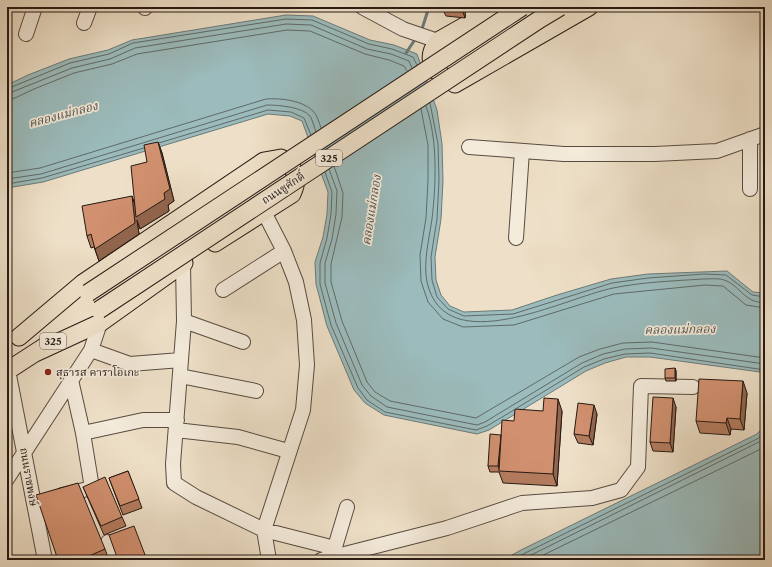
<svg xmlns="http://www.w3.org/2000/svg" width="772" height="567" viewBox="0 0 772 567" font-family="'Libre Caslon Text','Noto Serif Thai',serif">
  <rect width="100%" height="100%" fill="#eee0c8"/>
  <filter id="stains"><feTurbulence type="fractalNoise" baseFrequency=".005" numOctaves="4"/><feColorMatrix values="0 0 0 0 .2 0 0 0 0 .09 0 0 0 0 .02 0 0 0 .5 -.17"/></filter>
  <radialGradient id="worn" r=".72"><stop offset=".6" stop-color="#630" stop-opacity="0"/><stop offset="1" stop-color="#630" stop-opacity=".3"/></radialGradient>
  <path fill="#9bbbbc" stroke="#6c7a79" d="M286 15 313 16 370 40 394 45 417 54 437 110 442 144 443 181 441 219 435 257 436 280 441 295 450 306 464 312 512 310 557 295 611 279 648 274 727 271 753 292 765 293V374L760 372 650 357H626L605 363 586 371 489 430 477 434 384 415 365 403 354 390 327 326 316 284 315 262 323 237 327 214 328 192 302 121 290 116 268 114 43 182 7 188V85L28 75 69 59 108 50 132 40Z
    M765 425V560H503L521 550 757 434Z"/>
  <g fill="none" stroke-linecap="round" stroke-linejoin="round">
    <path stroke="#606a68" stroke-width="1" d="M7 89 70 63 109 54 133 43 286 19 312 20 369 44 392 49 413 57 417 65
      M7 94 72 68 110 59 135 48 286 24 311 25 367 49 391 54 409 61 412 68
      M7 100 15 98 34 89 74 73 112 64 137 54 287 30 310 31 365 54 389 60 404 66 407 71
      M430 103 438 144 439 180 437 219 431 257 432 280 437 297 448 309 464 316 513 314 612 283 648 278 704 274 726 275 752 295 765 297
      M426 106C438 140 436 184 432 219 429 240 423 262 427 282 445 362 564 298 613 288 642 282 673 281 703 279 709 279 719 278 724 280 740 285 746 305 765 302
      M421 109 428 145V180L426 218 420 255 421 281 428 302 443 319 463 327 514 325 614 294 705 285 723 286 746 305 765 308
      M159 143 268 110 291 112 304 118 311 135
      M334 166 343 193 342 217 331 264V282L342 321 367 382 375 392 390 401 476 418 579 357 600 349 623 343 652 342 765 358
      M329 169 337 191 336 214 332 239 325 263V283L336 323 362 385 371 396 387 407 477 425 485 422 582 363 603 354 625 349 651 348 765 364
      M325 172 332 192 331 214 327 238 320 263V284L331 325 358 388 367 400 385 412 476 430 487 426 514 410
      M7 173 40 168 266 99C280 98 302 100 313 111 317 115 319 122 321 128
      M7 179 41 174 267 105C278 105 303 107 310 116 313 121 314 127 316 132
      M7 184 42 178 144 148
      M517 408 584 367 604 359 625 354 650 353 765 370
      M511 560 759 438 765 431
      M521 560 765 439
      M533 560 765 447"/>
    <path stroke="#6c7a79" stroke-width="3" d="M421 32 429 7
      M406 53 416 38"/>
    <g stroke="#574b41" stroke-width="16">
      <path id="minor" d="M362 7 403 29 438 41
        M145 8V7
        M470 22 471 7
        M84 23 90 7
        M26 34 35 7
        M750 139V189
        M469 147 564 154H655L717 151 765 134
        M264 212 284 251 296 282 304 320 307 365 303 410 264 530 269 560
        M516 238 522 151
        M183 264 184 321 173 464 174 483 196 497 264 530 327 546 332 557
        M223 290 284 251
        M184 321 243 342
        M91 350 130 364 181 360
        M8 370 45 560
        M180 376 256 391
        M176 430 238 437 288 451
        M83 433 143 420H177
        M7 479 91 350 100 323
        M62 495 92 488 83 433 71 380
        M108 542 114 560
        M332 557 347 507
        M321 560 447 528 522 503 592 498 621 490 638 467 641 386 693 387"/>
    </g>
    <g stroke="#251914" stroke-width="19">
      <path id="major" d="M498 7 438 41C422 62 437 74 455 84L589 7
        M19 337 83 283 264 161 281 158C296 169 300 176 292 194L215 243
        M35 353 100 323 184 263
        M7 371 44 347"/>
    </g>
    <use href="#minor" stroke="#f4ebdb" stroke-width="14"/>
    <use href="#major" stroke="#eee0c8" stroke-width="17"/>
    <g stroke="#251914" stroke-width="19" stroke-linecap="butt">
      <path id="major-bridge" d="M88 293 522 7
        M99 310 540 19 560 7"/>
    </g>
    <use href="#major-bridge" stroke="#eee0c8" stroke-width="17"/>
  </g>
  <path fill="#b47c5f" stroke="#251914" d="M444 7H466L465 18 446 16 443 10Z
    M158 142 162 153 174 201 168 205 169 211 140 229 137 220 139 234 99 261 94 247 91 248 87 236 132 196 135 206 147 162Z
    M675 368 676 371V381H666L665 378Z
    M747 393 744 430 731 429 730 435 700 433 696 421Z
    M676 407 673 452 653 451 650 442Z
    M543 411H562L557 486 503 483 499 472H490L488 466 501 435V436L514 421Z
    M597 414 593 445 578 443 574 434Z
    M128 471 142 508 123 515 109 478Z
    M83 487 122 517 126 526 104 535Z
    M105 549 109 560H58Z"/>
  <path fill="#92654e" stroke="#251914" d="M463 7H466L465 18 463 12Z
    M158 142 162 153 174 201 168 205 169 211 140 229 137 220 139 234 99 261 95 249 132 196 136 208Z
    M675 368 676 371V381L675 378Z
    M743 381 747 393 744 430 740 419Z
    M673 398 676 407 673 452 670 443Z
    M558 399 562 411 557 486 553 474Z
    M594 405 597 414 593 445 589 436Z
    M727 418 731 429 730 435 726 423Z
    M501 435 503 441 500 471 498 466Z"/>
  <path fill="#d1906f" stroke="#251914" d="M444 7H463V12L443 10Z
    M158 142 170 189 164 193 165 199 136 217 131 166 147 162 144 145Z
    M132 196 135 223 95 249 91 234 87 236 82 206Z
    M675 368V378H665V369Z
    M699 379 743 381 740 419 727 418 726 423 696 421Z
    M653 397 673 398 670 443 650 442Z
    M544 398 558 399 553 474 499 471 502 420 514 421 515 409 543 411Z
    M578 403 594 405 589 436 574 434Z
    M490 434 501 435 498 466H488Z
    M128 471 139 499 120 506 109 478Z
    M105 477 122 517 101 526 83 487Z
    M78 483 105 549 80 560H58L36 495Z
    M134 526 147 560H118L109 535Z"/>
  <circle fill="#8f2418" stroke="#f4ebdb" stroke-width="1.5" cx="48" cy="372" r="4"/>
  <g text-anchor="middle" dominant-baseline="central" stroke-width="3.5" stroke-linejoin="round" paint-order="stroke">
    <g fill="#f4ebdb" stroke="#635850" stroke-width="1">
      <rect x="316" y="150" width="26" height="16" rx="3"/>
      <rect x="40" y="333" width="26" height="16" rx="3"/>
    </g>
    <g font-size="10" font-weight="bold" fill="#251914">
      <text x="329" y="158">325</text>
      <text x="53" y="341">325</text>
    </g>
    <g font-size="11" fill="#251914" stroke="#f4ebdb">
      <text transform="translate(283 188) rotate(-33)">ถนนชูศักดิ์</text>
      <text transform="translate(29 477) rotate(80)">ถนนราชพงษ์</text>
    </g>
    <g font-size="11" fill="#251914" stroke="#f4ebdb" text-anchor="start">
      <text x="56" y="372">สุธารส คาราโอเกะ</text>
    </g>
    <g font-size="12" font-style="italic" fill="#4e524f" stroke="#f4ebdb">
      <text transform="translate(63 114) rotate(-15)">คลองแม่กลอง</text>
      <text transform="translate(371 210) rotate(-81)">คลองแม่กลอง</text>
      <text transform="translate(680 329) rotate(-1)">คลองแม่กลอง</text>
    </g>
  </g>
  <rect width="772" height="567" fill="none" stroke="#eee0c8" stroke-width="24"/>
  <rect x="8" y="8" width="756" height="551" fill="none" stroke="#251914" stroke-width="2"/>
  <rect x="12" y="12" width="748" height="543" fill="none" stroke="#251914"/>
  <rect width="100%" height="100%" filter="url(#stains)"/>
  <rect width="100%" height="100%" fill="url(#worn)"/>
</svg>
